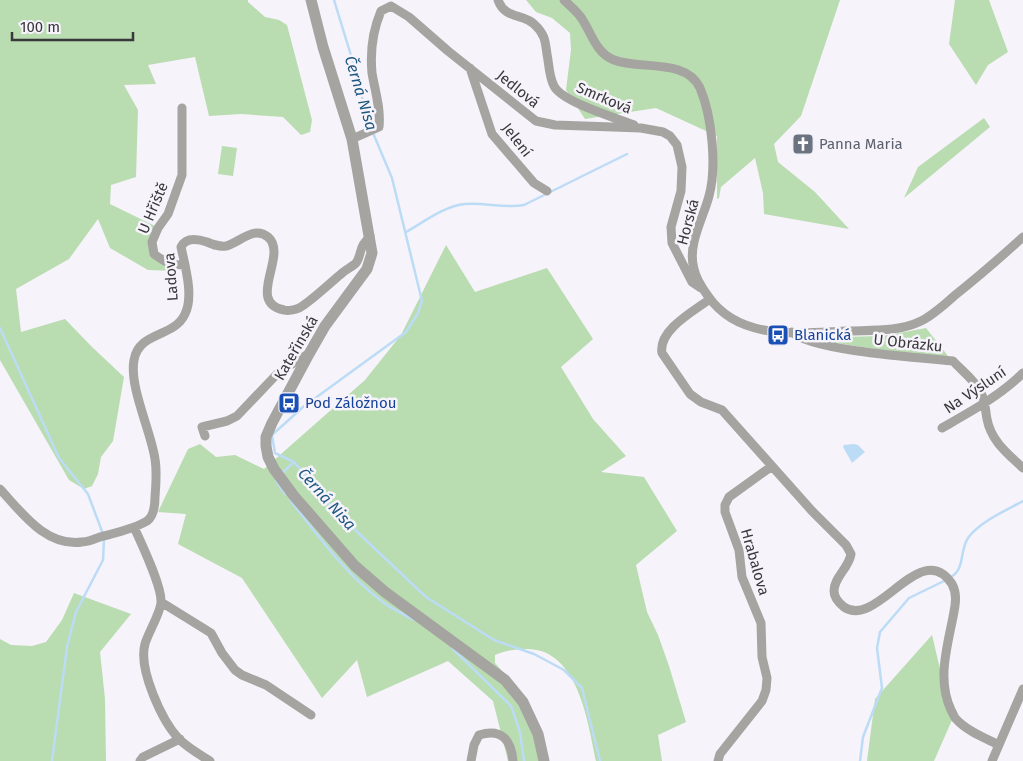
<svg xmlns="http://www.w3.org/2000/svg" width="1023" height="761" viewBox="0 0 1023 761" font-family="'Fira Sans',sans-serif">
  <rect width="100%" height="100%" fill="#f6f3fb"/>
  <path fill="#b9dcb0" d="M0 0H248V2L265 17 279 20 287 25 312 120 310 132 301 135 283 117 241 114 209 116 195 57 148 65 156 84 124 85 138 110 136 177 111 185 110 204 155 226 149 241V252L156 259 177 271 148 270 110 248 98 219 69 259 16 289 21 332 65 319 92 347 124 377 113 441 101 457 98 474 92 486 84 489 69 480 0 360Z
    M526 0H840L801 116 774 144 778 162 815 192 849 229 764 214 763 193 755 158 721 187 719 198 717 199V136L656 108 585 119 566 90 571 50 570 33 552 18 536 12Z
    M955 0H989L1008 52 988 65 976 85 949 44Z
    M984 118 990 127 904 198 918 167Z
    M222 146 237 148 233 176 218 174Z
    M446 245 475 292 547 268 593 339 561 367 593 419 626 456 601 472 644 477 677 531 636 565 647 612 658 635 669 666 686 722 658 735 662 761H596C588 724 579 651 529 649 517 649 506 650 495 655V663L518 689 548 761H508L493 701 448 661 367 697 357 660 322 698 242 578 178 544 186 514 158 512 188 449 200 444 216 457 235 455 264 469 365 380 401 335Z
    M926 328 948 356 935 358 803 338 883 336Z
    M74 593 131 614 100 652 105 699 106 761H0V639L11 645 32 646 46 642 62 620Z
    M932 635 952 720 934 761H867L875 699Z"/>
  <path fill="#bcdcf6" d="M854 444 858 445 865 452 852 463 843 447 844 445Z"/>
  <g fill="none" stroke-linecap="round" stroke-linejoin="round">
    <path stroke="#bcdcf6" stroke-width="2.5" d="M334 0 353 62 370 128
      M373 133 392 178 422 301 418 313 406 332 303 407 272 435 275 453 294 462 336 512 426 597 494 640 534 654 564 670 582 688 600 761
      M406 232C424 222 444 206 465 204 485 202 504 209 524 205L627 154
      M0 328 59 458 88 494 103 534
      M282 473 294 462
      M276 478V481L285 494
      M290 500C318 536 347 576 384 603 394 610 405 615 414 620
      M949 578C966 570 959 551 968 538 979 522 1007 510 1023 501
      M453 649 511 706 520 732 524 761
      M52 761 67 647 76 612 103 560 104 539
      M860 761 863 737 882 688 877 648 880 632 909 598 944 581"/>
    <path stroke="#a5a4a0" stroke-width="9" d="M498 0C505 20 524 13 535 25 547 36 545 45 548 60 549 68 550 79 554 86 562 102 616 118 634 125
      M564 0C570 6 578 12 582 19 592 34 596 53 614 60 640 70 686 58 700 88 712 116 717 167 709 196 703 219 687 245 694 269 696 279 702 288 708 296 739 341 798 333 847 331 872 330 899 332 921 321 933 315 944 305 954 296 978 277 1001 257 1023 237
      M470 68 492 134 534 183 547 191
      M182 108V175L168 214 158 228 152 242 154 254C166 263 171 265 185 265
      M352 139 379 127C381 109 375 91 372 73 370 52 373 30 381 11L391 6 409 17 448 51 536 121 555 125 641 128 663 132 670 136 677 145 682 167 681 191 671 227 672 243 692 282 701 288
      M710 299C694 311 658 330 662 353L690 394 701 402 722 410 812 511 846 545 851 554C849 568 834 577 834 591 834 597 839 603 844 607 877 630 921 536 952 584 958 595 955 606 953 617 947 648 937 680 951 710 953 713 954 718 957 720 967 731 985 738 999 745
      M792 332C810 351 923 358 953 361 962 371 976 381 981 393 986 402 985 410 987 419 991 441 1008 454 1023 468
      M942 428C970 412 1000 396 1023 373
      M205 436 202 427 227 421 237 416 278 373 308 354
      M0 489C22 513 46 547 82 542 88 542 95 539 100 537 115 533 134 529 147 521 154 516 155 505 155 497 156 485 157 471 155 459 151 431 129 387 134 360 139 331 174 338 185 314 194 296 185 266 181 247 186 237 198 239 207 242 214 245 219 247 226 246 239 243 254 225 268 237 289 255 245 302 284 310 288 311 295 310 299 308 309 303 330 283 341 274 345 270 352 267 356 263 360 258 360 250 363 245 365 242 368 239 370 236
      M134 527C141 543 162 586 161 602 161 612 148 633 145 644 138 669 162 721 179 739 188 748 199 754 210 761
      M161 602 211 633 222 653 235 670 242 675 266 685 311 715
      M140 761 143 757 180 739
      M471 761 474 745 479 735C502 728 511 740 513 761
      M718 761 720 754 762 701 766 690 767 678 762 657 761 623 742 577 739 550 725 512V505L729 497 772 466
      M992 761 1023 689"/>
    <path stroke="#a5a4a0" stroke-width="11" d="M311 0 323 47 352 139 372 253 367 269 325 326 309 354 272 423 266 437V446L268 457 274 469 294 496 355 566 385 592 505 680 523 702 538 734 544 761"/>
  </g>
  <defs>
    <g id="church-square" transform="scale(1.125)"><rect x="-9" y="-9" width="18" height="18" rx="4" fill="#6b7280" stroke="#f6f3fb"/><path d="M-1.2-6h2.4v3.5h3.3v2.4h-3.3V6h-2.4V-.1h-3.3v-2.4h3.3Z" fill="#fff"/></g>
    <g id="bus-square" transform="scale(1.125)"><rect x="-9" y="-9" width="18" height="18" rx="4" fill="#1a4fb4" stroke="#f6f3fb"/><path d="M-5-6H5V4H4V6H2V4H-2V6H-4V4H-5ZM-3.5-4V0h7V-4ZM-3.5 1.2v1.5H-2V1.2ZM2 1.2v1.5H3.5V1.2Z" fill="#fff"/></g>
  </defs>
  <g fill-rule="evenodd">
    <use href="#church-square" x="803" y="144"/>
    <use href="#bus-square" x="778" y="335"/>
    <use href="#bus-square" x="289" y="403"/>
  </g>
  <g text-anchor="middle" dominant-baseline="central" stroke-width="5" stroke-linejoin="round" paint-order="stroke">
    <g font-size="15" fill="#39383b" stroke="#f6f3fb">
      <text transform="translate(518 89) rotate(39)">Jedlová</text>
      <text transform="translate(604 98) rotate(23)">Smrková</text>
      <text transform="translate(517 140) rotate(52)">Jelení</text>
      <text transform="translate(153 208) rotate(-67)">U Hřiště</text>
      <text transform="translate(688 222) rotate(-75)">Horská</text>
      <text transform="translate(171 277) rotate(-94)">Ladova</text>
      <text transform="translate(908 343) rotate(6)">U Obrázku</text>
      <text transform="translate(296 348) rotate(-60)">Kateřinská</text>
      <text transform="translate(975 390) rotate(-34)">Na Výsluní</text>
      <text transform="translate(755 562) rotate(74)">Hrabalova</text>
    </g>
    <g font-size="15" fill="#5b616d" stroke="#f6f3fb" text-anchor="start">
      <text x="819" y="144">Panna Maria</text>
    </g>
    <g font-size="15" fill="#164399" stroke="#f6f3fb" text-anchor="start">
      <text x="794" y="335">Blanická</text>
      <text x="305" y="403">Pod Záložnou</text>
    </g>
    <g font-size="16" font-style="italic" fill="#1d5880" stroke="#f6f3fb">
      <text transform="translate(361 93) rotate(73)">Černá Nisa</text>
      <text transform="translate(327 499) rotate(48)">Černá Nisa</text>
    </g>
  </g>
  <path d="M12 32v8h121v-8" fill="none" stroke="#39383b" stroke-width="2.5"/>
  <text x="20" y="32" font-size="15" fill="#39383b" stroke="#f6f3fb" stroke-width="4" paint-order="stroke">100 m</text>
</svg>
